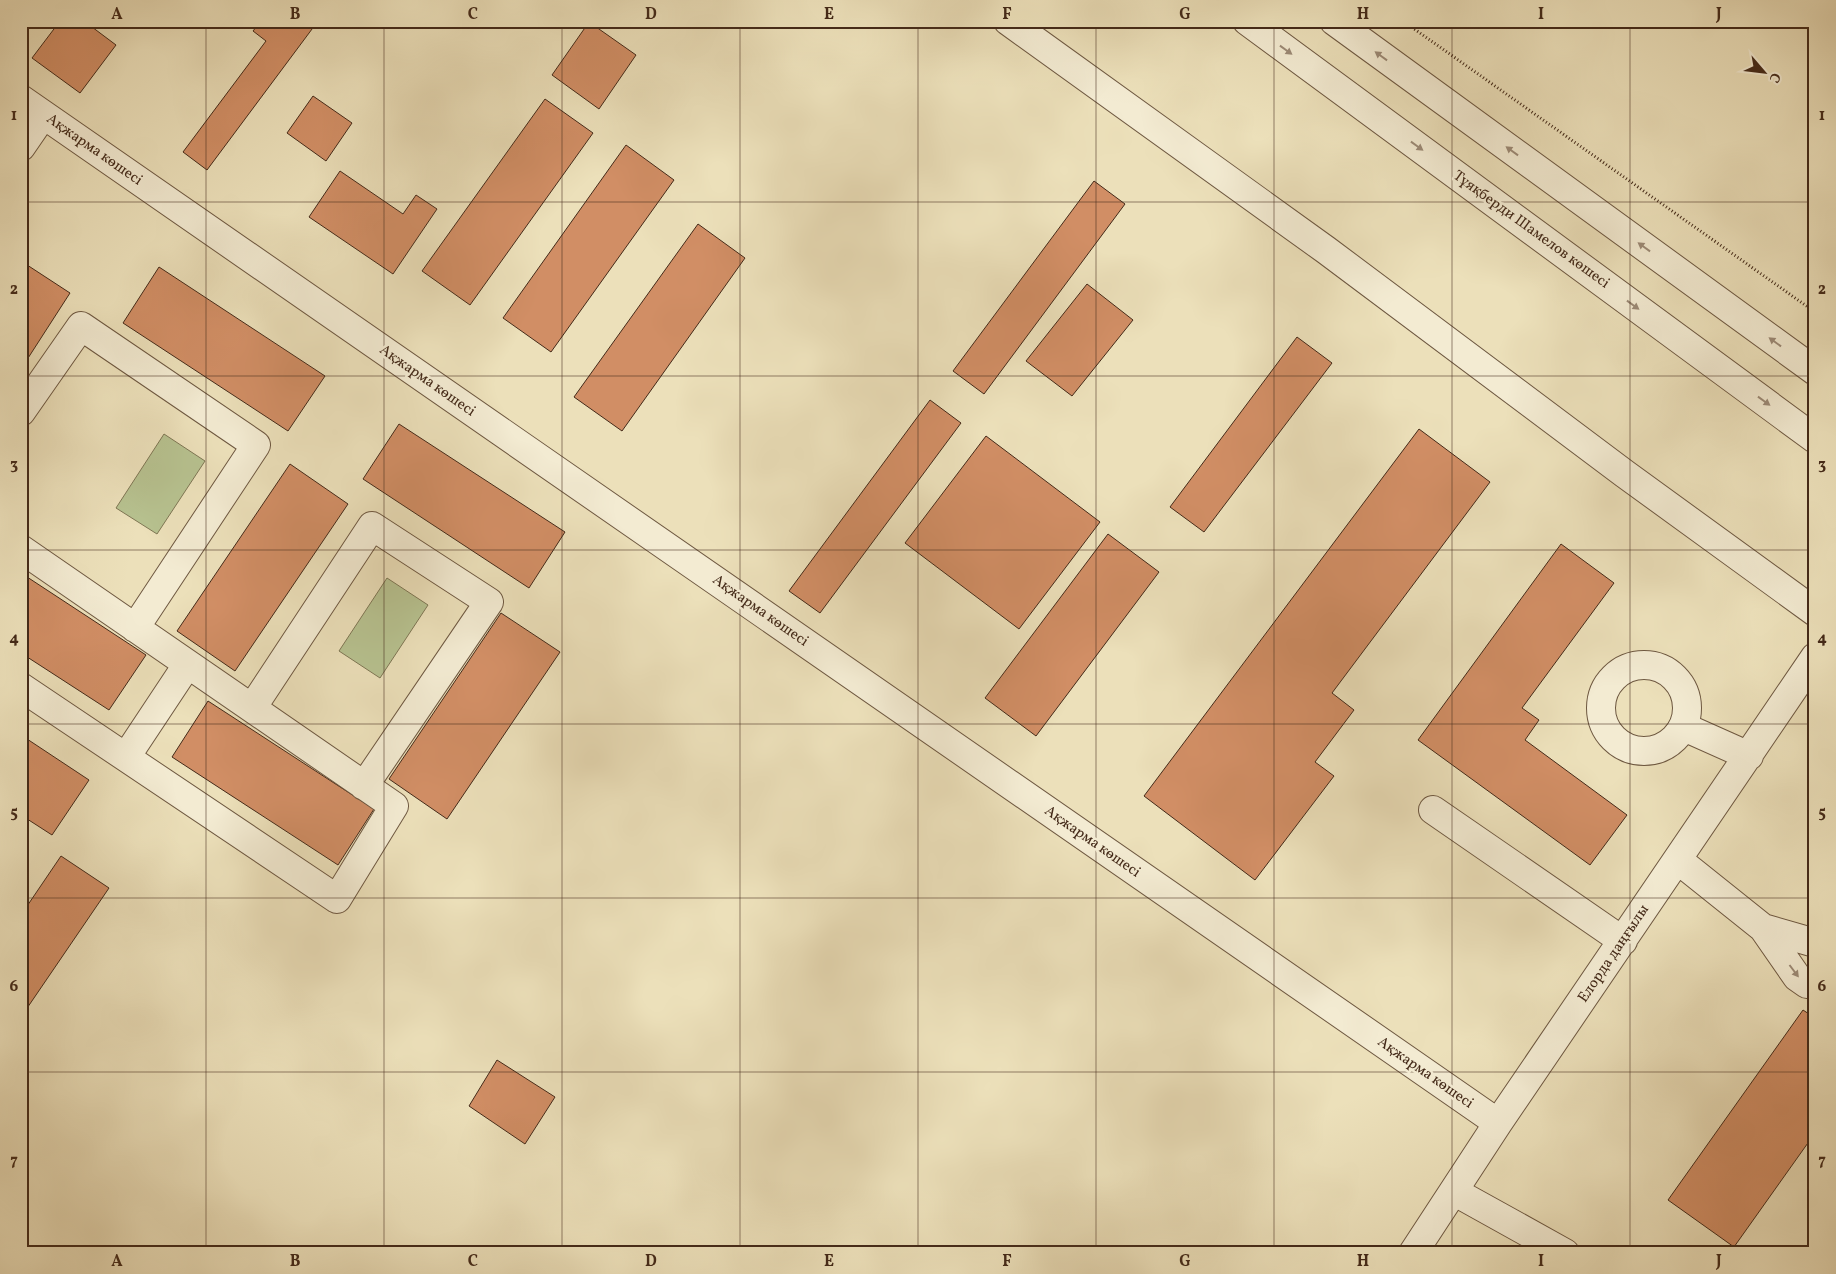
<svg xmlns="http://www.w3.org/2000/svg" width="1836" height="1274" viewBox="0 0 1836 1274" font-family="Vollkorn,serif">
  <rect width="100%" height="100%" fill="#ece0ba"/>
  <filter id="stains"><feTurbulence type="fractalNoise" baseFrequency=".004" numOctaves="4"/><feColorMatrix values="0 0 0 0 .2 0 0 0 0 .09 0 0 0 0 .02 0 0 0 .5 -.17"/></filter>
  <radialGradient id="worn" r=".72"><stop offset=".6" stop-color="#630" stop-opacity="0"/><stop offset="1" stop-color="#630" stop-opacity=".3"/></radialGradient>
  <path fill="#b7c290" stroke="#7e7654" d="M164 434 205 461 157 534 116 508Z
    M387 578 428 605 380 678 339 651Z"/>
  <path fill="#d18e65" stroke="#442a19" d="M60 21H84L116 45 80 93 32 58Z
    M261 21H318L207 170 183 152 266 41 253 31Z
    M589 22 636 55 599 109 552 75Z
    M313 96 352 123 326 161 287 133Z
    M545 99 593 133 470 305 422 271Z
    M626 145 674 180 551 352 503 318Z
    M340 171 403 214 416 195 437 209 393 274 309 217Z
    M1094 181 1125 204 984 394 953 371Z
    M698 224 745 258 622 431 574 397Z
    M21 261 70 293 21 369Z
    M159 267 325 376 288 431 123 323Z
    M1087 284 1133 320 1072 396 1026 361Z
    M1297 337 1332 363 1204 532 1170 507Z
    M930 400 961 423 820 613 789 591Z
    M399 424 565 532 529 588 363 479Z
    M1419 429 1490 482 1332 693 1354 710 1315 762 1334 776 1255 880 1144 796Z
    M986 436 1100 522 1019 629 905 543Z
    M290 464 348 504 235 671 177 631Z
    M1108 534 1159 572 1036 736 985 698Z
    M1561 544 1614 583 1522 708 1539 720 1525 740 1627 815 1590 865 1418 740Z
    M21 573 146 655 109 710 21 653Z
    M501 613 560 652 447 819 389 779Z
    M208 701 374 809 338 865 172 757Z
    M21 735 89 780 52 835 21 815Z
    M61 856 109 888 21 1017V915Z
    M1803 1010 1815 1018V1133L1734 1247 1668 1200Z
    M497 1060 555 1097 525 1144 469 1106Z"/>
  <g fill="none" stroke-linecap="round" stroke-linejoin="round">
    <g stroke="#6e5841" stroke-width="30">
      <path id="minor" d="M1008 21 1326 250 1625 474 1815 612
        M1247 21 1815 439
        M1334 21 1815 371
        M21 99 1498 1123
        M21 147 43 115
        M21 412 81 326 256 445 135 628
        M21 549 394 806 337 899 21 687
        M1601 708a43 43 0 1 1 86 0a43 43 0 1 1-86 0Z
        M252 708 372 526 489 602 364 786
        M1684 727 1749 756
        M126 757 187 665
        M1433 810 1623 941
        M1678 860 1763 928 1797 977 1807 984
        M1763 928 1815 943
        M1455 1192 1565 1253
        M1413 1253 1498 1123 1815 657"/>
    </g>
    <path stroke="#442a19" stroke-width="3" stroke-dasharray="1 2.5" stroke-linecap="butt" d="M1403 21 1815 312"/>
    <use href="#minor" stroke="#f3ebd2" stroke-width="28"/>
  </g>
  <defs><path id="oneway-solid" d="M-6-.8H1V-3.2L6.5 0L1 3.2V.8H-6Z" transform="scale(1.25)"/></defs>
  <g fill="#9c8a76">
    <use href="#oneway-solid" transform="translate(1286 50) rotate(36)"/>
    <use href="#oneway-solid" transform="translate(1381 56) rotate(-144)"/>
    <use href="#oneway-solid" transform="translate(1417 146) rotate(36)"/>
    <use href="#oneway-solid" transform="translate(1512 151) rotate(-144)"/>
    <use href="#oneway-solid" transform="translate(1644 247) rotate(-144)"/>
    <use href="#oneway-solid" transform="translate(1633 305) rotate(36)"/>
    <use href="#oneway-solid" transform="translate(1775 342) rotate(-144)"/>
    <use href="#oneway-solid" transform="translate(1764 401) rotate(36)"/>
    <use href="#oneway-solid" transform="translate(1794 971) rotate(53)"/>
  </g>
  <path fill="none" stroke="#442a19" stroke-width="1" stroke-opacity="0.55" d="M206 21V1253M384 21V1253M562 21V1253M740 21V1253M918 21V1253M1096 21V1253M1274 21V1253M1452 21V1253M1630 21V1253M21 202H1815M21 376H1815M21 550H1815M21 724H1815M21 898H1815M21 1072H1815"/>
  <g text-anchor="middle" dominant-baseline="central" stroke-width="5" stroke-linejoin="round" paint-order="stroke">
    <g font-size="15" fill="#442a19" stroke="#f3ebd2">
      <text transform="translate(94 150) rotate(35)">Ақжарма көшесі</text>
      <text transform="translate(1531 230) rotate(36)">Тұяқберди Шамелов көшесі</text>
      <text transform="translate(427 381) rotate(35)">Ақжарма көшесі</text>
      <text transform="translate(760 611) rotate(35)">Ақжарма көшесі</text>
      <text transform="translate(1092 842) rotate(35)">Ақжарма көшесі</text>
      <text transform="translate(1614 954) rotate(-56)">Елорда даңғылы</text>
      <text transform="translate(1425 1073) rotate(35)">Ақжарма көшесі</text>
    </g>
  </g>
  <rect width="1836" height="1274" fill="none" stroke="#ece0ba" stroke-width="55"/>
  <g transform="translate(1764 72) rotate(118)" stroke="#f3ebd2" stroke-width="4" paint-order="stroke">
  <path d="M0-4L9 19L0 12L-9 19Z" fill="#442a19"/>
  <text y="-8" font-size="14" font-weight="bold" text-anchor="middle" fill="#442a19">С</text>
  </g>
  <rect x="28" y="28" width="1780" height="1218" fill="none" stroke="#442a19" stroke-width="2"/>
  <g font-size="16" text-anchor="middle" font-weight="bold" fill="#442a19">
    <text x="117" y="19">A</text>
    <text x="295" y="19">B</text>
    <text x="473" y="19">C</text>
    <text x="651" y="19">D</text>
    <text x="829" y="19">E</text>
    <text x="1007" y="19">F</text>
    <text x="1185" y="19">G</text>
    <text x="1363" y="19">H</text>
    <text x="1541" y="19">I</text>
    <text x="1719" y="19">J</text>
    <text x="14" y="120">1</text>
    <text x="1822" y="120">1</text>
    <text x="14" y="294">2</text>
    <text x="1822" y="294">2</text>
    <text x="14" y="469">3</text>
    <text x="1822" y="469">3</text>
    <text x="14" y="643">4</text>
    <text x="1822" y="643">4</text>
    <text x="14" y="817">5</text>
    <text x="1822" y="817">5</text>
    <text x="14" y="991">6</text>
    <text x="1822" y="991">6</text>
    <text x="14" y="1165">7</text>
    <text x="1822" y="1165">7</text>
    <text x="117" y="1266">A</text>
    <text x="295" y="1266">B</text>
    <text x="473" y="1266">C</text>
    <text x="651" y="1266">D</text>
    <text x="829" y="1266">E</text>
    <text x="1007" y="1266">F</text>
    <text x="1185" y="1266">G</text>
    <text x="1363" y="1266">H</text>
    <text x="1541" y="1266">I</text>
    <text x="1719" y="1266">J</text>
  </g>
  <rect width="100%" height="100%" filter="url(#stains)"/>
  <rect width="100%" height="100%" fill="url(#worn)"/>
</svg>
